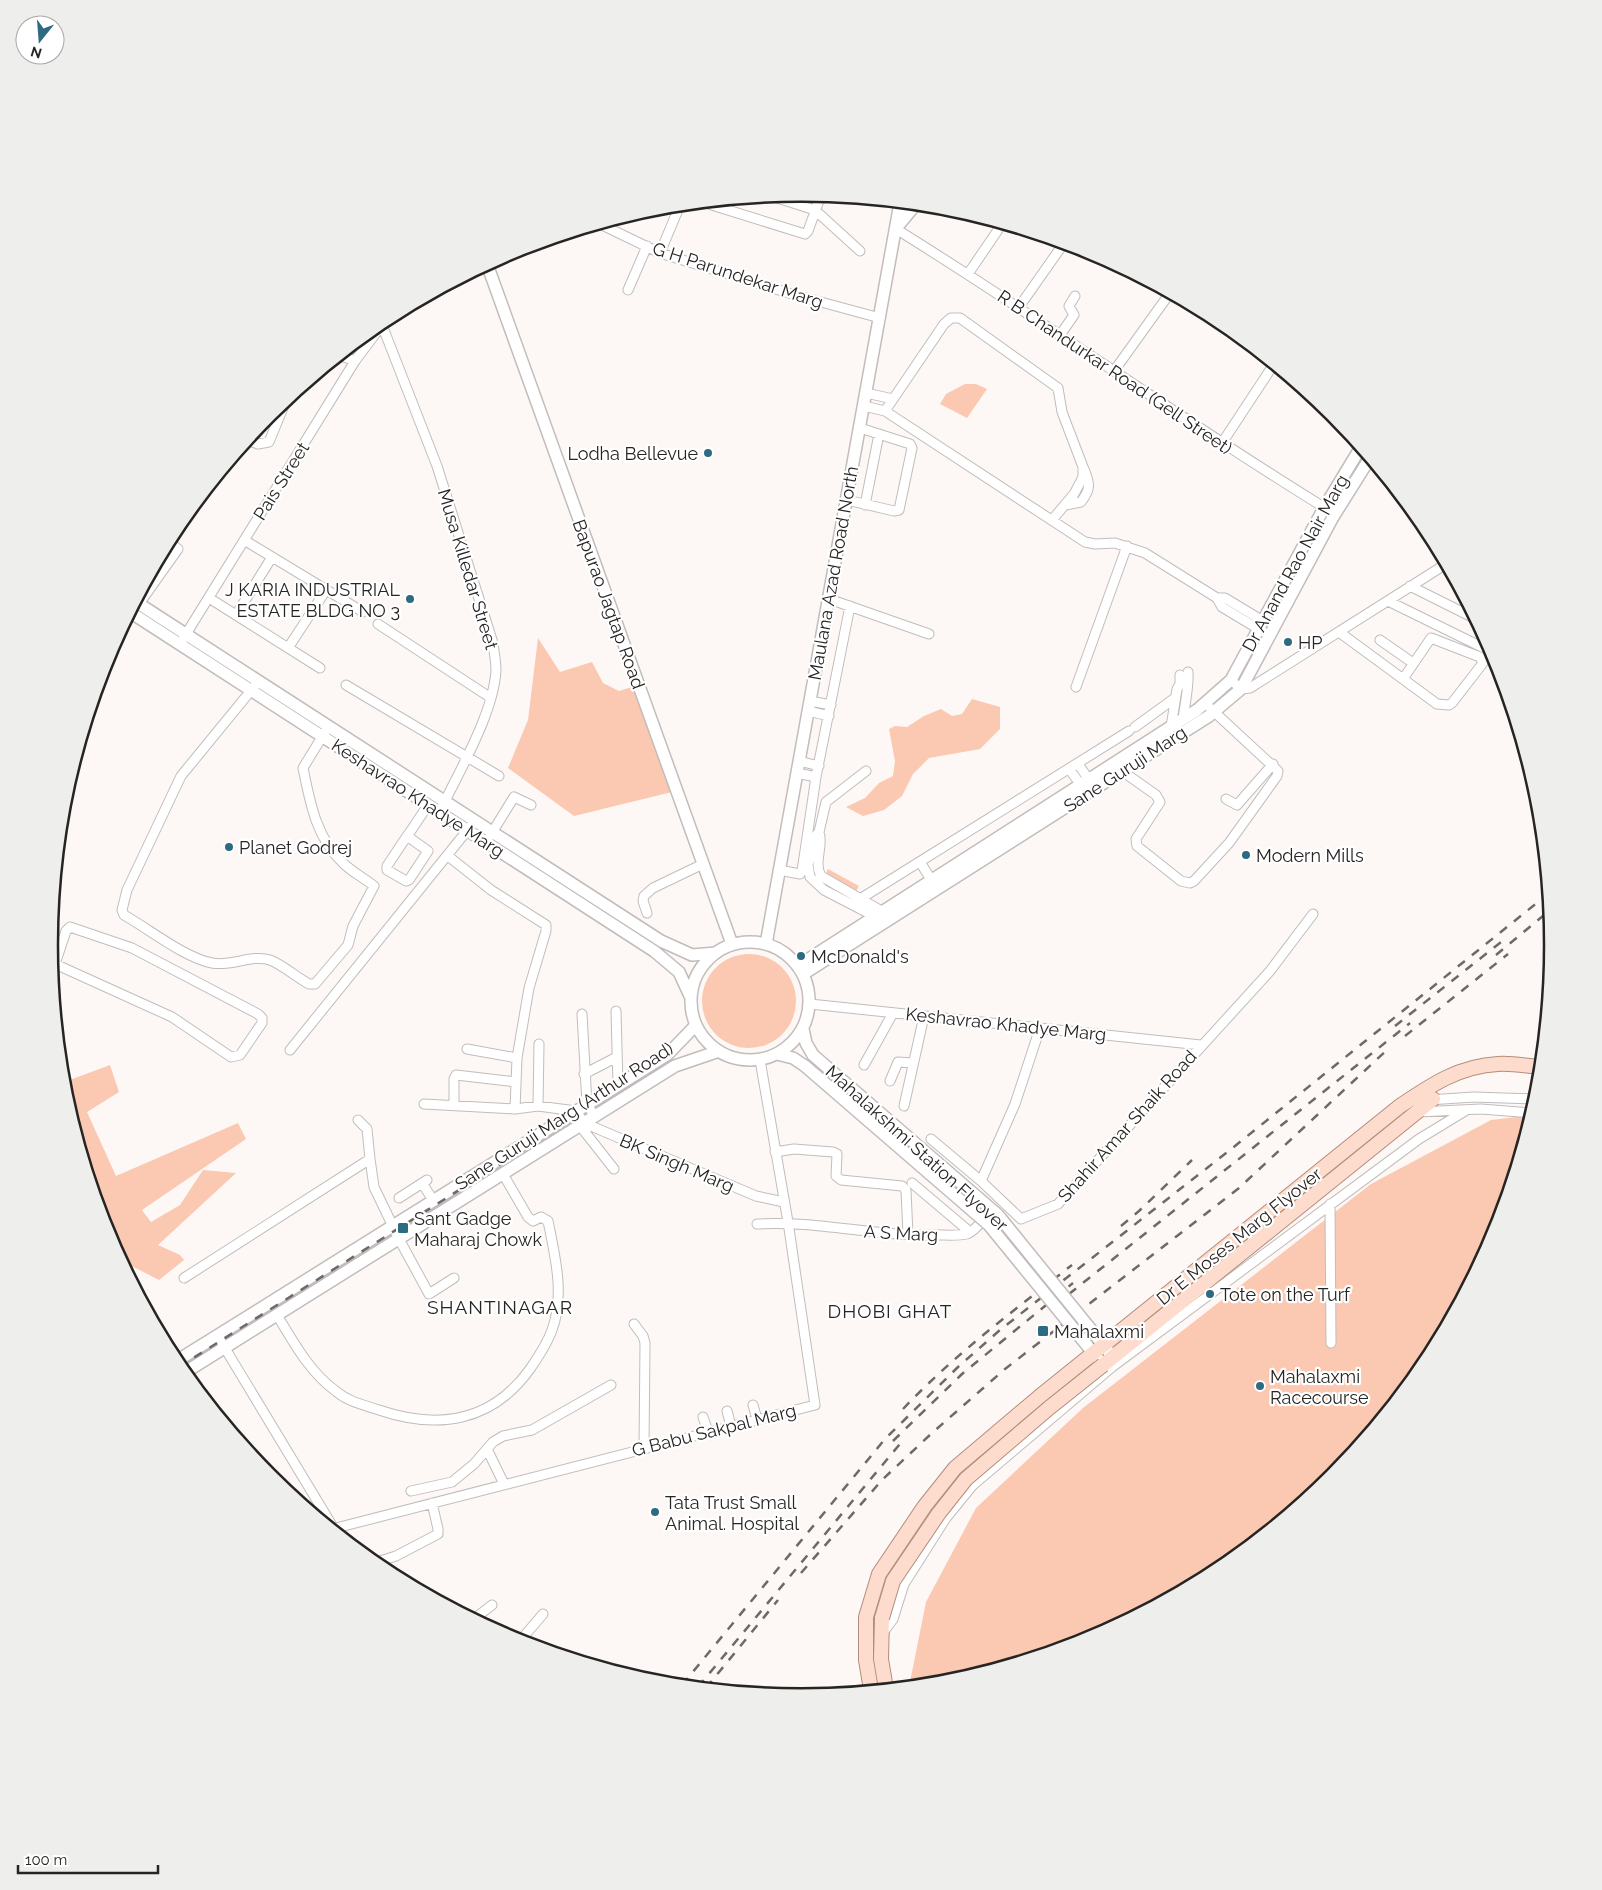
<svg xmlns="http://www.w3.org/2000/svg" width="1602" height="1890" viewBox="0 0 1602 1890" font-family="Raleway,sans-serif">
  <rect width="100%" height="100%" fill="#fdf8f5"/>
  <path fill="#fbc8b1" d="M965 384H976L987 389 967 418 940 404 946 394Z
    M538 638 560 672 592 662 603 683 619 691 638 685 676 791 574 816 508 768 528 720Z
    M972 699 1000 707V729L980 749 929 758 913 774 902 796 884 810 863 816 846 807 865 798 879 783 893 776 895 761 889 729 895 726 907 727 924 716 941 709 952 716 962 714Z
    M828 869 859 886 851 901 820 884Z
    M702 1001a47 47 0 1 1 94 0a47 47 0 1 1-94 0Z
    M110 1065 119 1092 87 1112 116 1176 238 1123 246 1139 142 1210 151 1222 180 1205 203 1170 236 1173 158 1245 180 1255 184 1260 159 1280 120 1260 106 1233 63 1091 62 1078 67 1081Z
    M1532 1115 1496 1233 1426 1363 1333 1477 1219 1571 1089 1640 947 1683 909 1687 926 1602 976 1508 1083 1408 1371 1184 1491 1120Z"/>
  <g fill="none" stroke-linecap="round" stroke-linejoin="round">
    <g stroke="#c2bdbb" stroke-width="11">
      <path id="street" d="M771 196 815 210 860 251
        M702 202 805 234 808 231 821 195
        M600 224 660 253 795 295 880 318
        M896 229C1043 320 1183 421 1330 511
        M660 253 680 205
        M968 274 1002 224
        M628 290 647 246
        M1019 307 1064 243
        M382 325 437 466 493 643C494 652 496 662 496 670 494 712 460 770 442 807
        M1060 335 1074 315 1069 306 1075 296
        M339 355 355 361
        M1114 371 1170 293
        M866 393 893 399
        M864 406 885 411
        M247 440 258 444 269 442 287 398
        M1222 443 1274 364
        M847 500 894 511 899 510 912 448 910 444 860 428
        M865 505 879 434
        M1065 505 1081 502C1091 489 1090 484 1084 469
        M1052 520 1074 494 1083 477V467L1062 412 1058 388 960 318H951L944 324 885 411 1085 542 1095 544 1115 543 1145 553 1217 598H1225L1263 621
        M244 540 363 612
        M1410 586 1476 619
        M209 598 320 668
        M1217 598 1222 607 1270 636
        M829 599 929 634
        M1388 601 1494 653
        M139 604 178 549 168 541
        M236 615 272 557
        M378 624 491 698
        M1339 632 1437 704 1449 705 1452 703 1483 663 1480 657 1431 638 1403 679
        M183 639 355 361 382 325 383 320
        M1380 640 1413 663
        M288 648 326 590
        M1231 680 1241 689 1250 688 1446 564
        M258 682 181 776 127 890 122 910 124 915C149 929 185 958 212 963 231 967 252 954 270 960 283 965 296 977 309 984H315L348 945 353 926 374 886C364 878 352 872 343 863 316 838 310 802 303 768L325 732
        M346 685 499 776
        M1076 687 1127 546
        M810 701 831 705
        M808 711 829 716
        M1183 719C1185 703 1189 687 1188 672
        M1135 727 1175 698
        M1171 727 1177 689 1180 684V675
        M799 761 819 766
        M1078 764 1092 784
        M1069 769 1084 789
        M1122 771 1156 795 1160 802 1136 839 1137 846 1181 881 1190 883 1194 881 1229 843 1277 776 1278 771 1210 708
        M797 773 816 777
        M1226 799 1237 805 1273 764
        M819 832 826 802 866 771
        M407 836 428 851 409 880 406 881 387 870V866L407 836 410 832 428 805
        M490 836 514 797 531 805
        M448 856 491 890 546 925V931L529 988 517 1058 515 1109 538 1106 576 1111 584 1123 756 1196 784 1202
        M920 862 932 881
        M779 870 800 874 802 871 816 777 850 606
        M860 899 1129 731
        M647 913 643 901 644 896 653 888 703 864
        M876 917 824 890 810 877 808 865 814 838 819 832C824 846 813 862 821 876L883 912
        M70 927 132 948 258 1014 262 1018V1023L240 1055 231 1057 172 1017 55 964 66 931Z
        M810 1004 1201 1045
        M616 1011 618 1085
        M582 1014 587 1104 595 1117
        M467 1049 517 1058
        M290 1050 470 827
        M864 1065 893 1013
        M584 1074 617 1057
        M890 1081 898 1062 913 1063
        M1428 1100 1474 1097 1537 1099
        M424 1104 515 1109
        M454 1104V1079L456 1075 516 1082
        M538 1106 539 1044
        M904 1106 924 1016
        M1418 1112 1481 1109 1532 1113
        M358 1120 367 1129 370 1159
        M577 1122 614 1169
        M931 1139 981 1181 1015 1104 1040 1028
        M775 1152 794 1149 833 1152 837 1154 836 1176 841 1180 902 1186 906 1190 908 1235
        M981 1181 1021 1219 1058 1204 1270 971 1313 914
        M422 1183 433 1200
        M912 1183 970 1232
        M399 1198 427 1180
        M1330 1204 1331 1343
        M757 1224C817 1220 876 1237 936 1235 946 1235 958 1236 967 1234 975 1231 981 1222 986 1216
        M184 1278 370 1159 374 1187 399 1239 429 1294 454 1278
        M277 1315C294 1343 310 1373 337 1392 349 1402 364 1405 379 1410 438 1430 492 1422 530 1369 539 1356 547 1344 552 1330 565 1295 555 1256 548 1221L541 1217 533 1221 528 1217 503 1174
        M634 1324 643 1336 645 1343 644 1448
        M217 1335 336 1532
        M753 1405 757 1419
        M727 1411 731 1426
        M703 1417 708 1432
        M487 1449 504 1484
        M411 1491 452 1482 474 1464 493 1442 503 1436 532 1430 611 1385
        M332 1529 815 1405 788 1222 760 1060
        M374 1563 396 1556 438 1534V1529L432 1503
        M474 1619 492 1605
        M882 1634 893 1619 904 1584 946 1518 973 1485 1112 1367 1419 1139 1465 1111
        M519 1642 543 1614"/>
    </g>
    <g stroke="#c2bdbb" stroke-width="14">
      <path id="secondary" d="M897 227 916 204
        M487 264 732 944
        M136 602 661 941 692 955 716 953
        M130 612 654 951 679 972 691 998
        M691 1001a59 59 0 1 1 118 0a59 59 0 1 1-118 0Z
        M766 944 900 203
        M798 966 1197 710 1231 680 1324 508 1361 447
        M803 974 1209 716 1241 689 1333 517 1370 458
        M803 1029 806 1043 813 1055
        M777 1054 793 1058 805 1066
        M1088 1326 1113 1357
        M1077 1333 1103 1365
        M175 1362 668 1054 696 1025
        M184 1373 675 1066 719 1051"/>
    </g>
    <g stroke="#b18d7c" stroke-width="16">
      <path id="primary" d="M1103 1365 1433 1099
        M882 1618 881 1659 886 1689
        M871 1690 866 1660V1617L879 1574 924 1507 955 1468 1039 1397 1400 1106C1431 1085 1459 1066 1498 1064 1512 1063 1527 1066 1541 1067"/>
    </g>
    <use href="#street" stroke="#fff" stroke-width="9"/>
    <use href="#secondary" stroke="#fff" stroke-width="11"/>
    <use href="#primary" stroke="#fddccd" stroke-width="14"/>
    <path stroke="#6c6968" stroke-width="2.5" stroke-dasharray="9 9" stroke-linecap="butt" d="M1496 955 1550 910
      M1395 1026 1501 942
      M1405 1036 1508 954
      M1121 1226 1139 1211 1192 1160
      M1069 1294 1410 1023
      M179 1367 543 1137
      M903 1409C954 1355 1013 1311 1072 1265
      M893 1441 962 1374 1073 1283
      M801 1573 882 1480 932 1433 1005 1369 1239 1188 1389 1048
      M682 1685 885 1439 958 1367 1000 1330 1230 1150 1548 894
      M698 1687 904 1439
      M706 1688 778 1600"/>
    <g stroke="#c2bdbb" stroke-width="14" stroke-linecap="butt">
      <path id="secondary-bridge" d="M813 1055 998 1215 1088 1326
        M805 1066 989 1225 1077 1333"/>
    </g>
    <g stroke="#b18d7c" stroke-width="16" stroke-linecap="butt">
      <path id="primary-bridge" d="M882 1618 893 1581 939 1513 966 1479 1049 1408 1103 1365"/>
    </g>
    <use href="#secondary-bridge" stroke="#fff" stroke-width="11"/>
    <use href="#primary-bridge" stroke="#fddccd" stroke-width="14"/>
  </g>
  <g fill="#2e6b82" stroke="#fff" stroke-width="2">
    <circle cx="708" cy="453" r="5"/>
    <circle cx="410" cy="599" r="5"/>
    <circle cx="1288" cy="642" r="5"/>
    <circle cx="229" cy="847" r="5"/>
    <circle cx="1246" cy="855" r="5"/>
    <circle cx="801" cy="956" r="5"/>
    <rect x="397" y="1222" width="12" height="12" rx="2.5"/>
    <circle cx="1210" cy="1294" r="5"/>
    <rect x="1037" y="1325" width="12" height="12" rx="2.5"/>
    <circle cx="1260" cy="1386" r="5"/>
    <circle cx="655" cy="1512" r="5"/>
  </g>
  <g text-anchor="middle" dominant-baseline="central" stroke-width="4.5" stroke-linejoin="round" paint-order="stroke">
    <g font-size="18" fill="#272524" stroke="#fff">
      <text transform="translate(738 275) rotate(18)">G H Parundekar Marg</text>
      <text transform="translate(1115 372) rotate(34)">R B Chandurkar Road (Gell Street)</text>
      <text transform="translate(281 481) rotate(-58)">Pais Street</text>
      <text transform="translate(1295 563) rotate(-61)">Dr Anand Rao Nair Marg</text>
      <text transform="translate(468 569) rotate(73)">Musa Killedar Street</text>
      <text transform="translate(833 573) rotate(-80)">Maulana Azad Road North</text>
      <text transform="translate(609 604) rotate(70)">Bapurao Jagtap Road</text>
      <text transform="translate(1125 769) rotate(-33)">Sane Guruji Marg</text>
      <text transform="translate(418 798) rotate(33)">Keshavrao Khadye Marg</text>
      <text transform="translate(1006 1024) rotate(6)">Keshavrao Khadye Marg</text>
      <text transform="translate(564 1116) rotate(-33)">Sane Guruji Marg (Arthur Road)</text>
      <text transform="translate(1127 1126) rotate(-48)">Shahir Amar Shaik Road</text>
      <text transform="translate(917 1148) rotate(42)">Mahalakshmi Station Flyover</text>
      <text transform="translate(677 1163) rotate(23)">BK Singh Marg</text>
      <text transform="translate(901 1233) rotate(3)">A S Marg</text>
      <text transform="translate(1239 1236) rotate(-39)">Dr E Moses Marg Flyover</text>
      <text transform="translate(714 1430) rotate(-14)">G Babu Sakpal Marg</text>
    </g>
    <g font-size="18" fill="#272524" stroke="#fff" text-anchor="start">
      <text x="698" y="453" text-anchor="end">Lodha Bellevue</text>
      <text x="400" y="589" text-anchor="end">J KARIA INDUSTRIAL<tspan x="400" dy="21">ESTATE BLDG NO 3</tspan></text>
      <text x="1298" y="642">HP</text>
      <text x="239" y="847">Planet Godrej</text>
      <text x="1256" y="855">Modern Mills</text>
      <text x="811" y="956">McDonald's</text>
      <text x="414" y="1218">Sant Gadge<tspan x="414" dy="21">Maharaj Chowk</tspan></text>
      <text x="1220" y="1294">Tote on the Turf</text>
      <text x="1054" y="1331">Mahalaxmi</text>
      <text x="1270" y="1376">Mahalaxmi<tspan x="1270" dy="21">Racecourse</tspan></text>
      <text x="665" y="1502">Tata Trust Small<tspan x="665" dy="21">Animal. Hospital</tspan></text>
    </g>
    <g font-size="19" letter-spacing="1" fill="#272524" stroke="#fff">
      <text x="500" y="1307">SHANTINAGAR</text>
      <text x="890" y="1311">DHOBI GHAT</text>
    </g>
  </g>
  <path d="M0 0H1602V1890H0ZM58 945a743 743 0 1 1 1486 0a743 743 0 1 1-1486 0Z" fill="#eeeeed" fill-rule="evenodd"/>
  <path fill="none" stroke="#272524" stroke-width="2.5" d="M58 945a743 743 0 1 1 1486 0a743 743 0 1 1-1486 0Z"/>
  <g transform="translate(40 40) rotate(197)"><circle r="24" fill="#ffffff" stroke="#a9a8a7"/>
  <path d="M0-4L9 19L0 12L-9 19Z" fill="#2e6b82"/>
  <text y="-8" font-size="14" font-weight="bold" text-anchor="middle" fill="#272524">N</text>
  </g>
  <path d="M18 1865v8h140v-8" fill="none" stroke="#272524" stroke-width="2.5"/>
  <text x="25" y="1865" font-size="15" fill="#272524" stroke="#ffffff" stroke-width="4" paint-order="stroke">100 m</text>
</svg>
